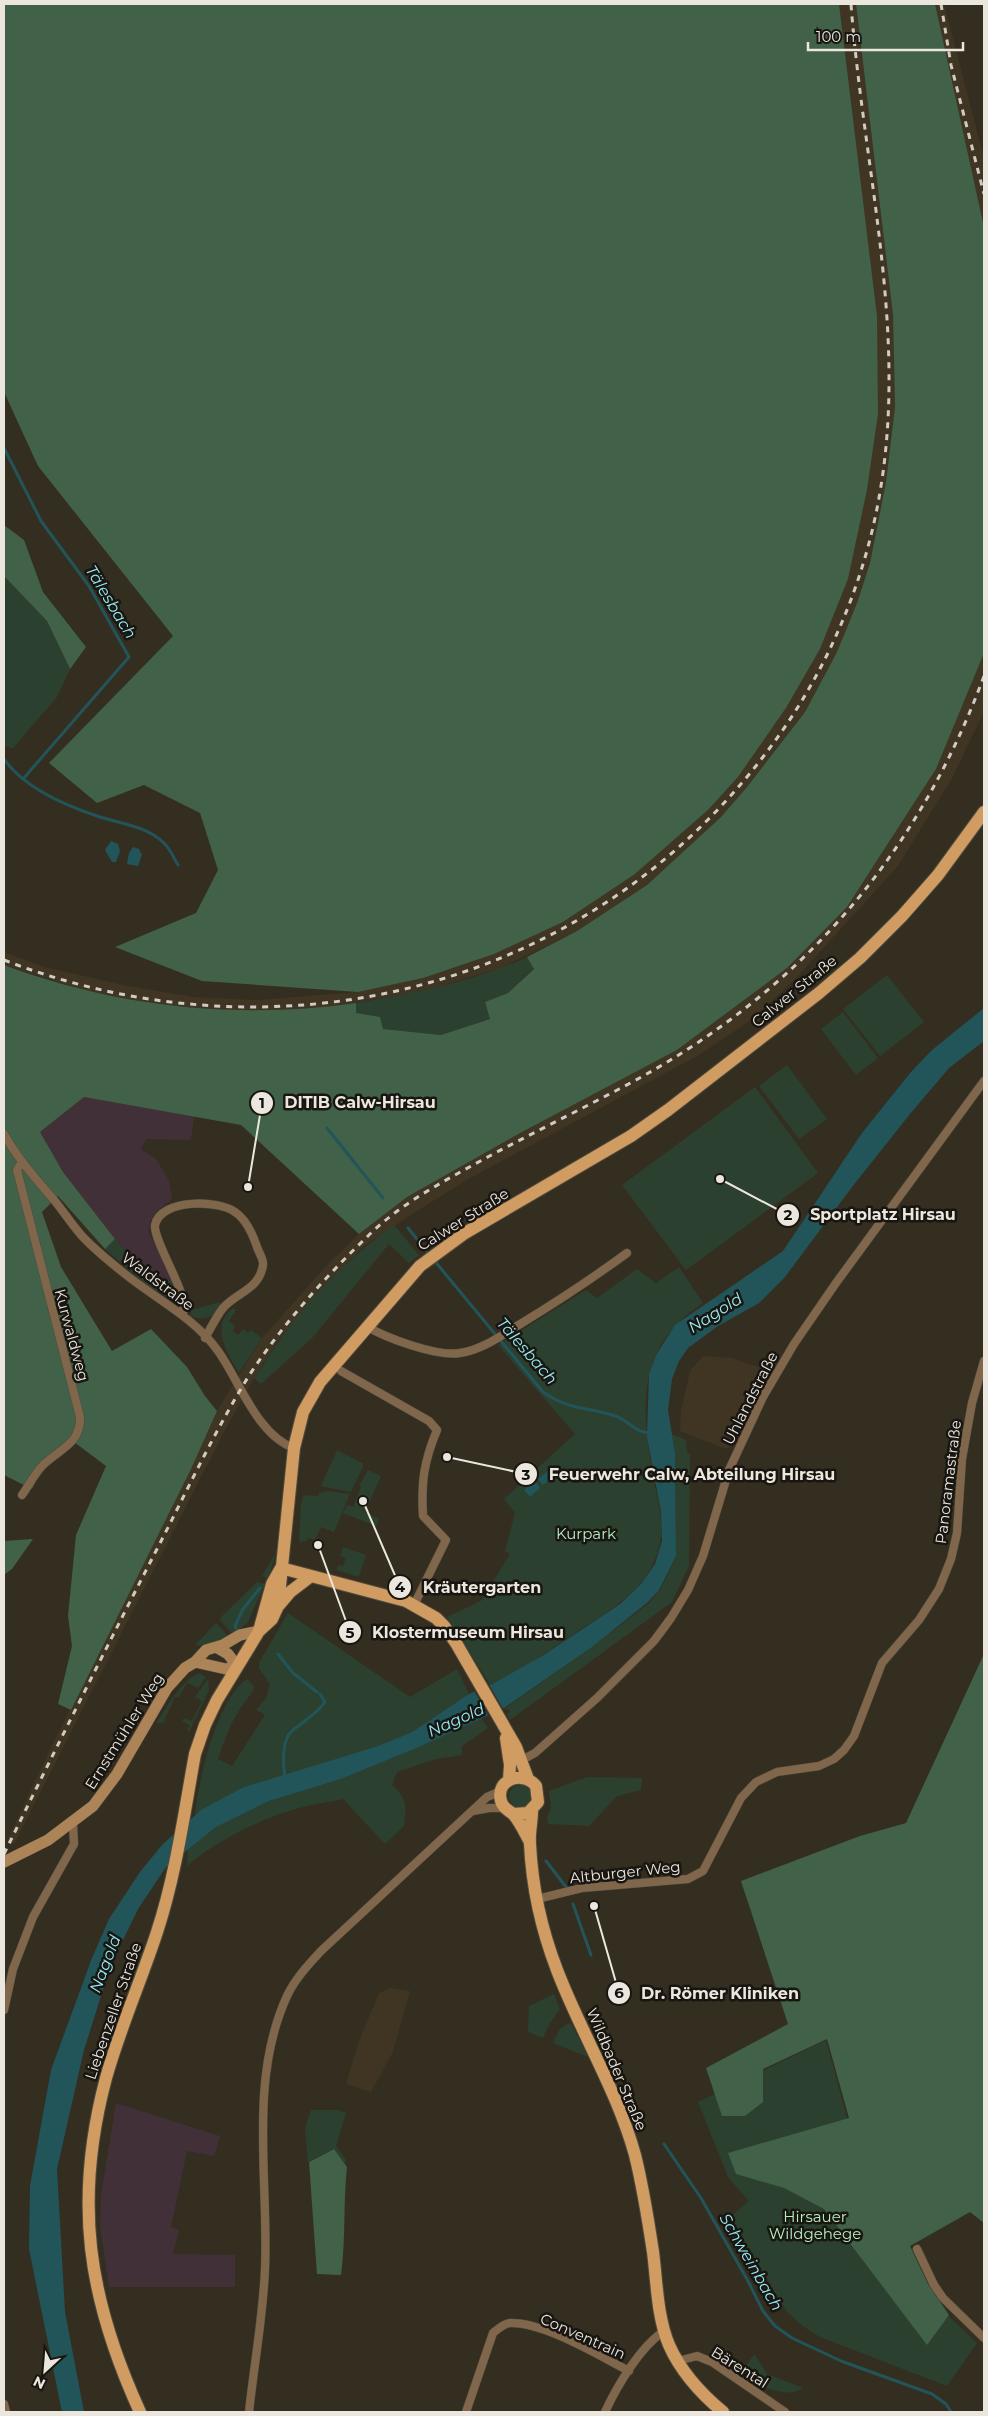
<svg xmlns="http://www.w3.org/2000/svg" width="988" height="2416" viewBox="0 0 988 2416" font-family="Montserrat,sans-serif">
  <rect width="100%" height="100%" fill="#342e21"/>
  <path fill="#423038" d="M84 1097 194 1116 191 1140 146 1139 141 1149 156 1159 169 1181 172 1199 157 1211 150 1222 148 1231 172 1279 158 1286 115 1239 63 1172 40 1132Z
    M116 2103 220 2136 214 2156 187 2151 171 2227 179 2230 173 2254 235 2255V2287H109L100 2226 101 2195Z"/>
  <path fill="#3f3522" d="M839 4H856L893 315 895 407 886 482 870 563 857 603 837 652 805 712 747 787 721 817 647 885 577 931 501 968 421 992 319 1008 253 1011 201 1009 127 999 80 989 4 965V952L44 967 128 986 194 997 257 1000 358 992 423 978 563 922 635 874 708 810 738 777 786 708 820 649 848 579 867 490 878 414Z
    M935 4H944L984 158V227Z
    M984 653V712L952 778 898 866 797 977 753 1019 699 1055 472 1177 417 1211 364 1246 323 1287 280 1338 254 1378 225 1430 14 1844 7 1841 56 1737 192 1467 217 1411 262 1338 327 1265 359 1234 407 1197 522 1132 677 1050 787 968 847 907 936 769Z
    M703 1356 732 1358 767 1370 733 1444 726 1449 680 1431 681 1411 690 1371Z
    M390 1988 410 1991 393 2052 371 2092 346 2084 360 2038 379 1993Z"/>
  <path fill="#2c4030" d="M4 576 47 621 70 669 57 697 13 748 4 746Z
    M527 957 534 968 508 993 486 1002 490 1019 441 1035 382 1029 356 1013V1003C415 993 472 982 527 957Z
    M887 975 924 1022 880 1056 843 1009Z
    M843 1012 878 1058 856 1075 821 1029Z
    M787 1065 827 1119 799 1139 759 1086Z
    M755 1087 818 1173 686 1270 622 1185Z
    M394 1225 419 1255 409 1263 389 1244 313 1337 261 1384 254 1378C263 1366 271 1352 280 1340 309 1297 352 1255 394 1225Z
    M115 1239 158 1286 172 1279 178 1295 177 1299 172 1301 146 1284 105 1249Z
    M679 1267 703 1303C633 1348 642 1410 654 1482 658 1501 664 1524 660 1542 657 1558 651 1571 641 1583 623 1604 597 1618 575 1633 548 1651 520 1673 490 1684L447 1617 481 1601 510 1554 505 1551 515 1513 504 1499 575 1434 498 1345 586 1290 597 1298 637 1269 656 1283Z
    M220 1302C219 1316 204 1322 191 1316V1310Z
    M233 1308 236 1310 229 1321 235 1326 233 1331 238 1335 243 1329 248 1333 251 1330 262 1338 239 1373C227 1353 210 1326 233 1308Z
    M672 1434 686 1440 687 1452 690 1454 689 1566 672 1602 510 1720 507 1715 510 1710 504 1709 592 1647 649 1603 660 1590 676 1557 675 1455Z
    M337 1450 364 1464 351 1492 321 1486Z
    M368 1470 381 1476 365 1512 358 1509 379 1519 376 1526 343 1513 347 1505 353 1507 361 1487 359 1486Z
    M326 1491 350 1494 334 1532 321 1527 315 1540 309 1538 306 1541 299 1542 301 1505 303 1495 318 1496 319 1493Z
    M343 1547 366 1555 359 1577 336 1570 339 1565 343 1566 346 1558 340 1556Z
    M276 1553 268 1579 262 1576Z
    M257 1582 265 1584 248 1622 233 1635 220 1620 221 1617Z
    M288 1613 410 1697 457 1669 469 1694 412 1732 378 1746 244 1787 195 1815C198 1782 217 1698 247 1679L254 1686C253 1694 248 1697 244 1703 232 1719 224 1740 218 1759L232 1766 265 1715 256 1710 266 1698 270 1684 259 1668V1663Z
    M216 1623 228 1636 222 1641 197 1646 196 1644Z
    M199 1673 206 1677 198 1688 187 1683 179 1697H175L163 1723H156C168 1706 179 1683 199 1673Z
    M208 1679 209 1690 189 1732 187 1730 190 1725 182 1721 184 1718 192 1721 202 1701 195 1697Z
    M481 1718 488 1728 462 1746V1755L436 1759 397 1772 392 1785C408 1800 406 1805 404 1826L385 1844 343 1799C325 1803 306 1805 289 1811 254 1822 215 1842 187 1866L188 1849 216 1827 269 1801 341 1779 419 1747Z
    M587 1777 642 1778 641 1790 617 1796 589 1826 548 1824 547 1817 551 1808 549 1791Z
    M509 1796a11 11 0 1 1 22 0a11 11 0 1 1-22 0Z
    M554 1994 560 2009 550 2023 543 2038 528 2032 529 2006Z
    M571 2023 588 2057 553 2043C558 2033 559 2026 571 2023Z
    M826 2040 848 2122 939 2307 977 2343 947 2386 820 2337 804 2327 787 2312 730 2217 749 2201 728 2177 698 2102Z
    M311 2110H338L346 2113 336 2146 346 2160 345 2164 333 2149 308 2162 305 2128Z
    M755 2355 767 2374 803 2388C786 2400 756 2385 741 2374L752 2357Z"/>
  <path fill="#416148" d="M4 4H839L877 316 878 414 867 490 848 579 820 649 786 708 738 777 708 810 635 874 563 922 494 954 423 978 358 992 202 981 115 947 196 913 218 870 200 813 144 785 97 803 49 763 173 636 38 466 4 392Z
    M856 4H935L984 227V653L936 769 847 907 787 968 677 1050 522 1132 407 1197 359 1234 241 1125 84 1097 40 1132 63 1172 115 1239 105 1249 58 1196 42 1212 61 1267 112 1351 151 1329 187 1367 205 1396 217 1411 192 1467 71 1710 58 1704 72 1646 68 1616 76 1535 106 1466 74 1442 42 1469 32 1489 4 1475V965C116 1007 238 1020 356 1003V1013L380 1017 383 1029 441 1035 490 1019 485 1002 508 993 534 969 527 957 577 931 647 885 721 817 747 787 805 712 837 652 857 603 870 563 886 482 895 407 893 315Z
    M4 525 24 540 43 592 86 647 70 669 47 621 4 576Z
    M33 1539 12 1569 4 1575V1541Z
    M984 1654V2223L970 2212 910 2246 928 2284 949 2315 927 2345 824 2209 784 2188 736 2174 728 2153 849 2118 827 2039 763 2069V2102L745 2116H722L706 2068 788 2024 741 1881 860 1836 906 1823Z
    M334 2149 347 2167C343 2203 346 2239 341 2275L317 2274 309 2162Z"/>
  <path fill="#22555a" d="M111 841 118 844 120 851 116 862H112L105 850Z
    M133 847 139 849 142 855 138 866 127 864 129 853Z
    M984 1008V1041L949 1068 910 1114 852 1187 785 1277 759 1303 718 1326 688 1348 679 1361 672 1379 668 1410 675 1453 676 1556 659 1590 648 1602 592 1647 504 1708 419 1747 341 1779 269 1801 216 1827 166 1867 138 1909 110 1967 84 2050 57 2169 65 2312 84 2412H62L29 2249 30 2186 51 2070 92 1958 109 1919 140 1872 162 1845 201 1810 244 1787 378 1746 412 1732 469 1694 494 1683 542 1656 620 1604 641 1584 655 1564 662 1541 661 1512 647 1437 649 1374 656 1355 675 1325 783 1251 862 1133 911 1072 932 1050Z
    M549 1470 554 1476 543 1485 538 1479Z
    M535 1481 540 1488 530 1497 524 1490Z"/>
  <path fill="#342e21" d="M488 1683 504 1710 489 1717 473 1689Z"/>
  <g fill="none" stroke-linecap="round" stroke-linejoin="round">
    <path stroke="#22555a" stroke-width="3" d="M4 448 41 521 89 586 129 657 23 779
      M4 759C24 788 64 805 97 816 120 824 145 825 164 843 170 849 174 858 178 865
      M327 1128 383 1198
      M408 1228 429 1254
      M433 1259 543 1392C568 1410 588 1407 615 1416 628 1420 636 1433 650 1433
      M236 1628 235 1626 243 1609 260 1588
      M278 1654 293 1673 317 1692
      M285 1778C283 1765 281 1739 293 1730 305 1720 316 1715 325 1702L320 1694
      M546 1861 566 1887
      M573 1904 591 1955
      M664 2144 701 2198 748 2281 763 2311 775 2326 792 2338 841 2361 932 2394 946 2404 951 2412"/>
    <g stroke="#514c3f" stroke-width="9">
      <path id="minor" d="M4 1134C18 1159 36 1179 54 1200 64 1212 72 1225 82 1236 95 1250 110 1262 125 1274 156 1299 195 1318 218 1351 239 1380 257 1435 294 1448
        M21 1163 17 1170 80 1417C81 1443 60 1449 43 1465 35 1473 29 1485 22 1495
        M183 1315C183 1310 184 1304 183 1300 180 1282 153 1238 155 1225 161 1198 219 1200 235 1212 247 1220 253 1235 257 1247 259 1253 264 1260 263 1265 259 1290 237 1292 223 1308 216 1317 211 1328 205 1338
        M366 1326C386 1338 437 1357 460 1353 482 1350 504 1334 522 1323 558 1301 593 1278 627 1253
        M341 1371 429 1421 437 1430C424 1461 421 1482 423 1516L446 1540 414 1605
        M518 1762 535 1753 597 1698 654 1641 671 1618 688 1590 703 1556 729 1470 763 1397 794 1344 836 1283 984 1081
        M473 1811 489 1808H505
        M537 1899 582 1888 688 1879 703 1871 741 1798 756 1782 777 1772 819 1766 834 1759 844 1750 854 1736 882 1663 919 1620 939 1589 951 1559 957 1533 962 1459 972 1403 984 1361
        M4 2010 13 1969 33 1917 74 1844 73 1824
        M917 2249 934 2285 943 2298 984 2338
        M678 2361 697 2356 712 2362 785 2412
        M4 2404 6 2412
        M249 2412C254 2365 263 2317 265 2269 269 2180 248 2081 287 1996 295 1979 308 1965 321 1951L487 1797 501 1791
        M466 2412 493 2333C498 2329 503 2324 510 2323 544 2322 598 2355 629 2371
        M605 2412C617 2386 640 2347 664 2331"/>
    </g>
    <g stroke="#514c3f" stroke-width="12">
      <path id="secondary" d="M195 1662 226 1669 237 1666 228 1654 216 1647
        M4 1862 48 1840 93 1806 117 1774 167 1688 185 1668 195 1662 206 1650 223 1645 240 1635 259 1631"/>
    </g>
    <g stroke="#514c3f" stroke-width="14">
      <path id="primary" d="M281 1568 406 1601 436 1618 444 1626 456 1643 516 1747 528 1779
        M279 1605 290 1592 311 1576
        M259 1631 272 1584 281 1568
        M506 1738 510 1765 509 1780
        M532 1810C532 1822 529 1833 530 1844 532 1886 542 1931 557 1970 581 2033 617 2090 635 2155 643 2187 648 2219 653 2252 657 2283 657 2316 669 2345 681 2372 700 2393 723 2412
        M513 1814 528 1813 538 1802 536 1786C523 1770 495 1779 501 1801 503 1809 509 1810 514 1815 520 1822 525 1833 530 1842
        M140 2412C88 2298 73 2202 106 2078 120 2028 141 1981 157 1932 176 1874 184 1814 195 1754L205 1725 217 1700 259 1631 272 1619 278 1606 294 1448 303 1412 320 1382 420 1266 465 1233 631 1136 668 1110 819 993 860 958 902 916 938 875 984 812"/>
    </g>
    <use href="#minor" stroke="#80664b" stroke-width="8"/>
    <use href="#secondary" stroke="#ad8458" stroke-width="11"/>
    <use href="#primary" stroke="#d09c62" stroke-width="12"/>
    <path stroke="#d0cbc3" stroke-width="3" stroke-dasharray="6 6" stroke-linecap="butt" d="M941 4 951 65 984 194
      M4 960C282 1068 594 987 772 745 827 671 865 582 880 492 908 329 863 166 851 4
      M4 1854C54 1752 105 1650 157 1549 187 1491 215 1430 250 1374 284 1323 324 1278 368 1236 398 1206 437 1185 473 1165 522 1138 572 1114 621 1088 795 997 916 860 984 676"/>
  </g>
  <g text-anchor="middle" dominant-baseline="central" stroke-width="5" stroke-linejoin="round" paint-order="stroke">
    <g font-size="15" fill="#ebe7df" stroke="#191611">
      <text transform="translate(794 991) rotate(-39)">Calwer Straße</text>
      <text transform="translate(463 1219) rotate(-32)">Calwer Straße</text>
      <text transform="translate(158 1281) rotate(37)">Waldstraße</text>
      <text transform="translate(72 1335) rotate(75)">Kurwaldweg</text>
      <text transform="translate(750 1398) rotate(-63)">Uhlandstraße</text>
      <text transform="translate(948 1482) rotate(-83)">Panoramastraße</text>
      <text transform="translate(124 1731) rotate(-58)">Ernstmühler Weg</text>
      <text transform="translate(625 1872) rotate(-6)">Altburger Weg</text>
      <text transform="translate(113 2011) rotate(-71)">Liebenzeller Straße</text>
      <text transform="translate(617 2069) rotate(67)">Wildbader Straße</text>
      <text transform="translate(583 2336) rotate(24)">Conventrain</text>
      <text transform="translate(740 2367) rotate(32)">Bärental</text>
    </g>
    <g font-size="15" fill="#b5eec0" stroke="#191611">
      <text x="586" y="1533">Kurpark</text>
      <text x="815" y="2216">Hirsauer<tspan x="815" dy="17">Wildgehege</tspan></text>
    </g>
    <g font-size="16" font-style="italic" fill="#95ecf4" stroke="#191611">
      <text transform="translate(111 602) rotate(59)">Tälesbach</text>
      <text transform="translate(715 1313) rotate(-32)">Nagold</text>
      <text transform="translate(527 1351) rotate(49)">Tälesbach</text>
      <text transform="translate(456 1720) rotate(-24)">Nagold</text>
      <text transform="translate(105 1964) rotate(-69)">Nagold</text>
      <text transform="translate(751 2262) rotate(60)">Schweinbach</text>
    </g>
  </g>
  <path fill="none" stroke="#ebe7df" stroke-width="2" d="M248 1187L262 1103M720 1179L788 1215M447 1457L526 1474M363 1501L400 1587M318 1545L350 1632M594 1906L619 1993"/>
  <g fill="#ebe7df" stroke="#191611" stroke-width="2">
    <circle cx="248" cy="1187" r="5"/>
    <circle cx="720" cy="1179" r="5"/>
    <circle cx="447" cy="1457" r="5"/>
    <circle cx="363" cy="1501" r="5"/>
    <circle cx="318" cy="1545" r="5"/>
    <circle cx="594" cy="1906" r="5"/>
    <circle cx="262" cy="1103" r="12"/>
    <circle cx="788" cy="1215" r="12"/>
    <circle cx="526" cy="1474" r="12"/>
    <circle cx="400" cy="1587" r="12"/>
    <circle cx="350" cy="1632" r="12"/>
    <circle cx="619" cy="1993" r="12"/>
  </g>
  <g font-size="15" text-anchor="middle" font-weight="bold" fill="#111">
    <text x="262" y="1108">1</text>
    <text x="788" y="1220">2</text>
    <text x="526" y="1480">3</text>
    <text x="400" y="1592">4</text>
    <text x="350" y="1638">5</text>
    <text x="619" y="1998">6</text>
  </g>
  <g font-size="16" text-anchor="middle" font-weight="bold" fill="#ebe7df" stroke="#191611" stroke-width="5" stroke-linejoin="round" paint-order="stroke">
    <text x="360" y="1108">DITIB Calw-Hirsau</text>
    <text x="883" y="1220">Sportplatz Hirsau</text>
    <text x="692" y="1480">Feuerwehr Calw, Abteilung Hirsau</text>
    <text x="482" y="1593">Kräutergarten</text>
    <text x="468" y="1638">Klostermuseum Hirsau</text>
    <text x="720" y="1999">Dr. Römer Kliniken</text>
  </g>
  <rect width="988" height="2416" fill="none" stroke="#ebe7df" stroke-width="10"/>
  <g transform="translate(45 2371) rotate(206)" stroke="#191611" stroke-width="4" paint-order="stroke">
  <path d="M0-4L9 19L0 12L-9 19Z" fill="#ebe7df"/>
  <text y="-8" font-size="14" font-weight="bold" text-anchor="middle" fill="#ebe7df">N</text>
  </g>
  <path d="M808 42v8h155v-8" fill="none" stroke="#ebe7df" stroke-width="2.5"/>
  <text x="816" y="42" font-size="15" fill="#ebe7df" stroke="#191611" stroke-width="4" paint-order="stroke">100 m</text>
</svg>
